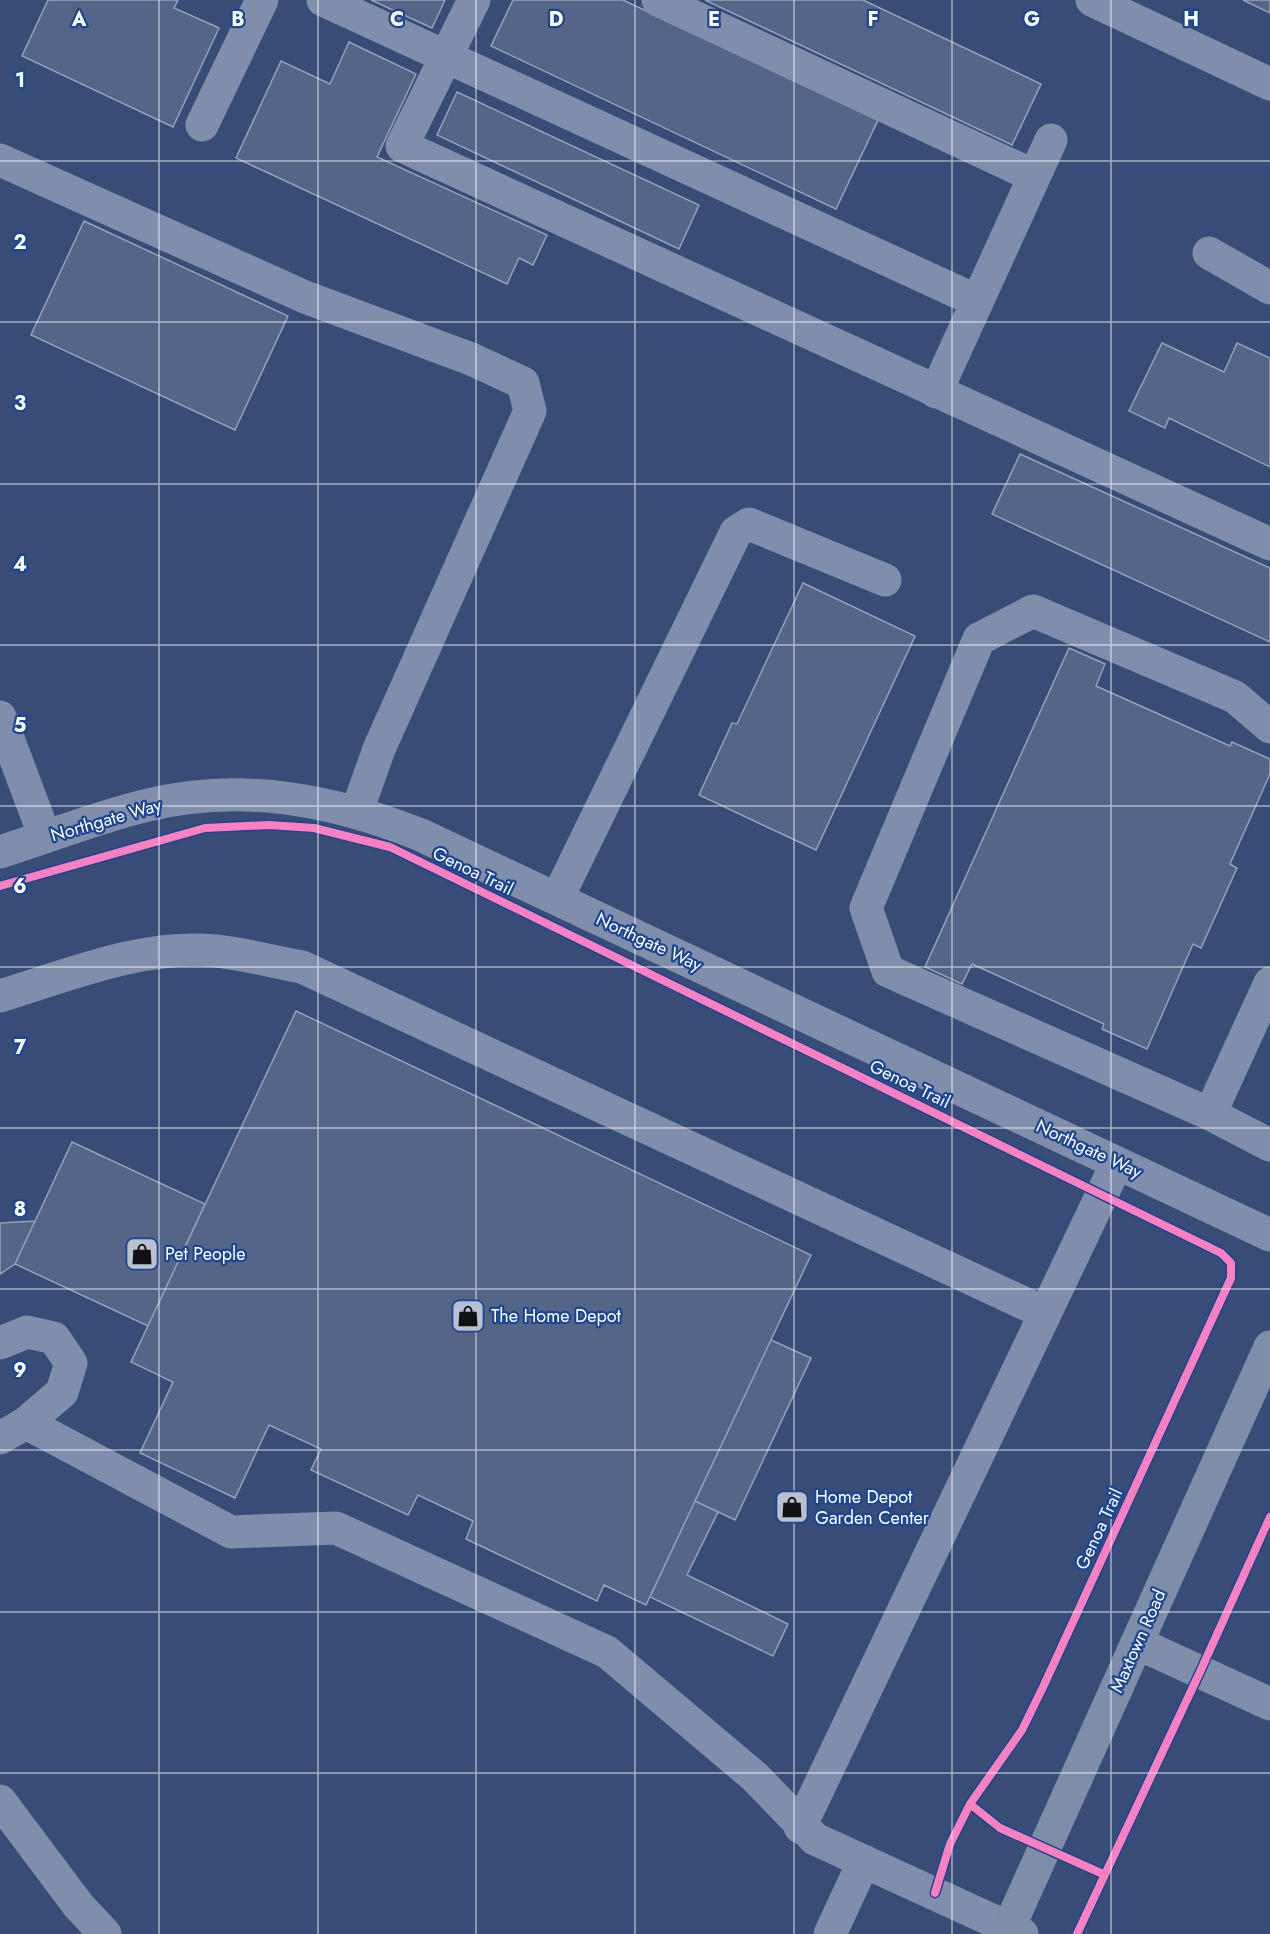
<svg xmlns="http://www.w3.org/2000/svg" width="1270" height="1934" viewBox="0 0 1270 1934" font-family="Jost,sans-serif">
  <rect width="100%" height="100%" fill="#374d78"/>
  <path fill="#546587" stroke="#94a1b9" stroke-width="1.5" d="M48 0H178L174 8 219 28 173 127 22 56Z
    M371 0H445L432 28Z
    M513 0H623L878 120 836 209 491 46Z
    M705 0H863L1041 84 1012 145Z
    M1243 0H1270V13Z
    M349 42 416 74 377 157 547 235 533 265 519 258 507 284 236 158 281 61 330 84Z
    M457 92 699 205 679 249 437 135Z
    M84 221 288 316 235 430 31 335Z
    M1162 343 1224 372 1237 343 1270 358V467L1169 418 1165 428 1129 411Z
    M1020 454 1270 568V642L992 514Z
    M803 583 915 636 816 850 699 795 732 723 737 724Z
    M1069 648 1105 664 1096 686 1230 746 1232 742 1270 759V774L1230 864 1237 868 1201 948 1193 944 1147 1049 1102 1029 1104 1024 972 964 962 984 925 967Z
    M296 1011 811 1255 646 1605 604 1585 597 1601 466 1539 473 1521 418 1495 408 1515 311 1470 321 1449 269 1425 235 1498 140 1453 173 1382 131 1362Z
    M72 1142 205 1204 148 1326 15 1264Z
    M35 1221 15 1264 0 1274V1223Z
    M771 1340 811 1358 735 1520 695 1501Z
    M695 1501 718 1512 687 1575 788 1624 773 1656 650 1597Z"/>
  <g fill="none" stroke-linecap="round" stroke-linejoin="round">
    <path stroke="#808eab" stroke-width="33" d="M323 0 977 301
      M474 0 402 146 1270 544
      M658 0 1034 176
      M1092 0 1270 84
      M202 125 262 0
      M0 160 305 297 471 359 523 383 530 411 379 749 357 811
      M1209 253 1270 288
      M936 392 1051 140
      M0 717 45 837
      M0 852C48 837 95 818 144 806 240 782 331 799 421 835L1270 1235
      M557 899 736 532 749 524 885 580
      M1270 983 1210 1114 1270 1145
      M0 996C69 975 142 944 216 951 245 954 274 962 302 967L1045 1313
      M1210 1114 888 971 866 908 979 639 1033 611 1235 697 1270 727
      M0 1343 27 1332 54 1338 71 1363 62 1392 26 1423
      M0 1438 26 1423 231 1532 336 1528 607 1652 755 1777 815 1839 1022 1934
      M1137 1643 1270 1704
      M0 1801 78 1905 105 1934
      M800 1827 1117 1163
      M830 1934 864 1861"/>
    <path stroke="#7e8ea9" stroke-width="33" d="M1006 1934 1270 1347"/>
    <g stroke="#1c4593" stroke-width="11">
      <path id="cycleway" d="M0 886 205 828 269 825 314 828 390 847 1221 1253 1231 1263V1278L1044 1685 1022 1730 970 1804 950 1844 935 1893
        M970 1804 1000 1828 1103 1874
        M1077 1934 1200 1672 1270 1517"/>
    </g>
    <use href="#cycleway" stroke="#ff80c0" stroke-width="8"/>
  </g>
  <path fill="none" stroke="#fff" stroke-width="1.5" stroke-opacity="0.55" d="M159 0V1934M318 0V1934M476 0V1934M635 0V1934M794 0V1934M952 0V1934M1111 0V1934M0 161H1270M0 322H1270M0 484H1270M0 645H1270M0 806H1270M0 967H1270M0 1128H1270M0 1289H1270M0 1450H1270M0 1612H1270M0 1773H1270"/>
  <defs>
    <g id="shop-square" transform="scale(1.725)"><rect x="-9" y="-9" width="18" height="18" rx="4" fill="#b9c1d0" stroke="#1c4593"/><path d="M-5-2.5h2.3a2.7 3.5 0 0 1 5.4 0H5L5.5 6h-11ZM-1.5-2.5h3a1.5 2.3 0 0 0-3 0Z" fill="#111"/></g>
  </defs>
  <g fill-rule="evenodd">
    <use href="#shop-square" x="142" y="1254"/>
    <use href="#shop-square" x="468" y="1316"/>
    <use href="#shop-square" x="792" y="1507"/>
  </g>
  <g text-anchor="middle" dominant-baseline="central" stroke-width="4.5" stroke-linejoin="round" paint-order="stroke">
    <g font-size="18" fill="#fff" stroke="#1c4593">
      <text transform="translate(106 820) rotate(-16)">Northgate Way</text>
      <text transform="translate(473 871) rotate(26)">Genoa Trail</text>
      <text transform="translate(649 942) rotate(25)">Northgate Way</text>
      <text transform="translate(910 1084) rotate(26)">Genoa Trail</text>
      <text transform="translate(1089 1149) rotate(25)">Northgate Way</text>
      <text transform="translate(1099 1529) rotate(-65)">Genoa Trail</text>
      <text transform="translate(1138 1641) rotate(-66)">Maxtown Road</text>
    </g>
    <g font-size="18" fill="#fff" stroke="#1c4593" text-anchor="start">
      <text x="165" y="1254">Pet People</text>
      <text x="491" y="1316">The Home Depot</text>
      <text x="815" y="1497">Home Depot<tspan x="815" dy="21">Garden Center</tspan></text>
    </g>
  </g>
  <g font-size="20" text-anchor="middle" font-weight="bold" fill="#fff" stroke="#1c4593" stroke-width="4.5" stroke-linejoin="round" paint-order="stroke">
    <text x="79" y="26">A</text>
    <text x="238" y="26">B</text>
    <text x="397" y="26">C</text>
    <text x="556" y="26">D</text>
    <text x="714" y="26">E</text>
    <text x="873" y="26">F</text>
    <text x="1032" y="26">G</text>
    <text x="1191" y="26">H</text>
    <text x="20" y="87">1</text>
    <text x="20" y="249">2</text>
    <text x="20" y="410">3</text>
    <text x="20" y="571">4</text>
    <text x="20" y="732">5</text>
    <text x="20" y="893">6</text>
    <text x="20" y="1054">7</text>
    <text x="20" y="1216">8</text>
    <text x="20" y="1377">9</text>
  </g>
</svg>
